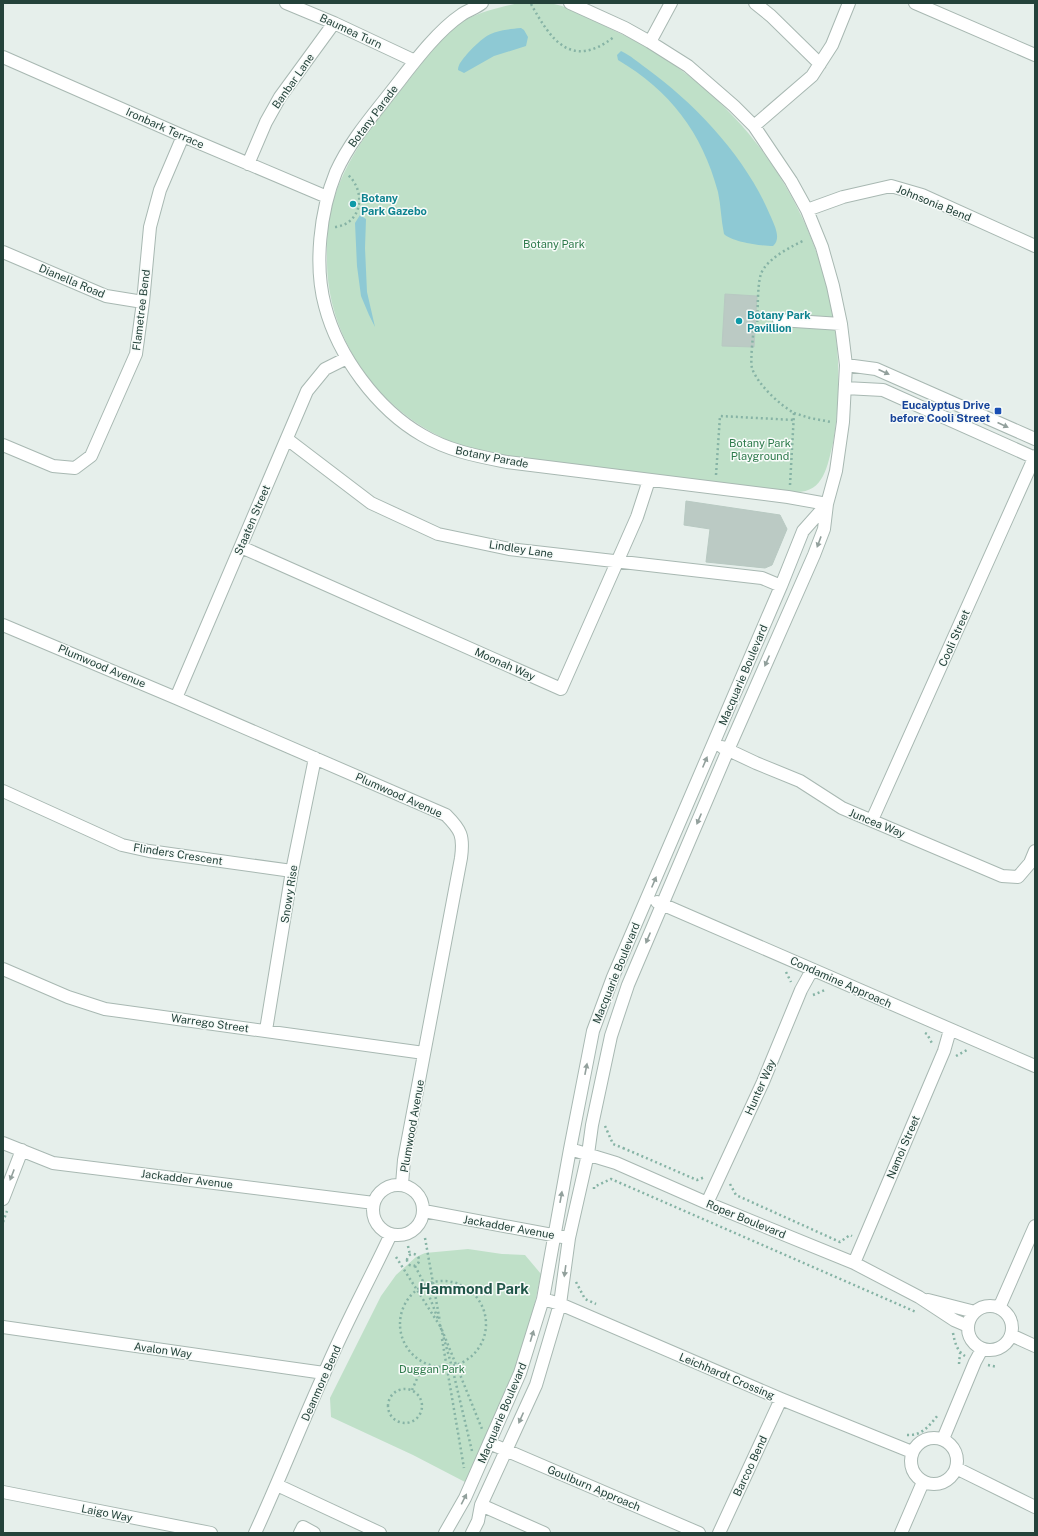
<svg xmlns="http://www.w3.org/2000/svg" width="1038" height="1536" viewBox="0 0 1038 1536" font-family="'Public Sans',sans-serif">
  <rect width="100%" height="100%" fill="#e6efeb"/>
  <path fill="#bfe0c8" d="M519 3C528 3 539 2 549 3 570 6 595 21 615 31 744 90 832 220 838 362 839 390 838 416 833 443 827 467 824 494 793 492L501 455C481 451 462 447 443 438 375 406 326 335 327 258 327 241 327 221 332 205 345 159 372 126 401 90 418 69 444 31 467 19 483 11 501 7 519 3Z
    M468 1249 502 1254 525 1255 541 1274 527 1340 516 1371 465 1482 413 1455 331 1417 330 1398 381 1296 396 1275 416 1257 425 1253Z"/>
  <path fill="#8ec9d4" d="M521 28 524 30 528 37 526 46 494 56 464 73 458 70C458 64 463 59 467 54 487 33 491 31 521 28Z
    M621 51C630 55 639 63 646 68 696 104 747 159 770 215 774 224 782 239 773 246 761 246 732 242 724 234 721 220 721 206 718 192 702 132 670 91 618 60L617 55Z
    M360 215 366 219 365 248 367 292 375 327 369 315 361 296 357 266 355 223Z"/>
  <path fill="#bbcac4" stroke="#b8c9c2" d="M725 294 757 296 754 347 722 346Z
    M686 501 780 515 787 529 772 565 765 568 706 562 710 529 684 525Z"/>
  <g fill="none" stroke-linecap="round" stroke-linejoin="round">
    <g stroke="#a8b8b2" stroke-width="14">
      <path id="minor" d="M286 3 334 23 415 61
        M482 3C476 8 468 10 461 15 436 32 412 65 394 88 373 115 350 141 336 172 320 211 314 266 325 306 338 356 377 409 422 435 449 451 477 456 507 462L788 497 827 504
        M755 3 771 16 820 64
        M915 3 1035 55
        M650 42 671 3
        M3 57 183 136 327 197
        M754 126 812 76 832 45 849 3
        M248 164 266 122 280 97 334 23
        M807 210 843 197 891 186 922 195 1035 246
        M3 252 106 296 143 302
        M779 320 841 324
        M846 365 876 369 1035 439
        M845 388 883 390 1035 458
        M287 439 371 503 438 534 509 549 762 578 781 586
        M3 445 53 466 75 468 91 456 136 354 143 302 150 227 160 190 183 136
        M241 547 561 689 637 517 649 480
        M3 625 176 698 446 815C461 830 464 836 461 858L404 1160 402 1184
        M176 698 307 391 325 369 347 358
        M722 747 756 763 800 781 842 808 1002 876 1018 877 1030 863 1035 851
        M3 791 122 845 149 851 292 871
        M872 820 1035 456
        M657 902 1035 1066
        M3 969 68 997 105 1009 424 1053
        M266 1030 292 871 315 758
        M3 1143 53 1163 374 1203
        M570 1149 616 1163 707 1203 854 1263 919 1297 954 1320 968 1326
        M373 1210a25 25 0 1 1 50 0a25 25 0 1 1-50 0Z
        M3 1199 22 1150
        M707 1203 763 1082 801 990 812 970
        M424 1211 563 1237
        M854 1263 944 1051 950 1030
        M543 1299 560 1304 781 1399 912 1452
        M928 1300 975 1312
        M968 1328a22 22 0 1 1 44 0a22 22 0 1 1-44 0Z
        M999 1308 1035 1226
        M3 1327 324 1373
        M1011 1335 1035 1346
        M911 1461a23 23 0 1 1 46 0a23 23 0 1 1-46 0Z
        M943 1439 975 1362 982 1349
        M489 1443 699 1533
        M956 1468 1035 1507
        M277 1485 380 1533
        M3 1492 211 1533
        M481 1505 544 1533
        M255 1533C279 1481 300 1427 324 1374 344 1326 369 1281 391 1234
        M300 1533 303 1527 314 1533
        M445 1533 465 1498 520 1373 543 1299 570 1149 593 1031 613 977 781 586 803 531 827 504
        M472 1533 478 1521 481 1505 536 1385 560 1304 569 1238 588 1154 592 1125 611 1036 628 985 728 750 814 555 824 529 827 504 836 471 843 422 846 365 841 324 833 286 822 247 807 210 791 181 754 126 734 106 688 66 650 42 625 28 570 3
        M719 1533 781 1399
        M901 1533 923 1482"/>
    </g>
    <path stroke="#86b3a5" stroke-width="2.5" stroke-dasharray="2 3" stroke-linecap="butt" d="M531 4C551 40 571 70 614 37
      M335 227C362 224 367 191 347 174
      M794 413 810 418 831 422
      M716 475 720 416 794 420
      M790 485 794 413C780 405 757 384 752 368 750 361 753 336 754 327L757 328C758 315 757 285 761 274 766 259 792 246 805 240
      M786 972 791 982
      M813 995 825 990H827
      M925 1033 927 1034 933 1045
      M956 1056 967 1050
      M605 1126 613 1144 623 1148
      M623 1148 697 1180 705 1177
      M730 1184 736 1195 840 1242 850 1235 852 1236
      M594 1189V1187L611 1179 916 1312
      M3 1222 7 1211
      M425 1238 440 1322
      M408 1246 410 1255
      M407 1260a6 6 0 1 1 12 0a6 6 0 1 1-12 0Z
      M396 1257 440 1326
      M415 1266 425 1285 438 1319
      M400 1324a43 43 0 1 1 86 0a43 43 0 1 1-86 0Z
      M576 1282 585 1299 596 1304
      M953 1333C955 1343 957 1351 965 1356
      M442 1339 464 1468
      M959 1364 960 1353
      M988 1365 997 1367
      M388 1406a17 17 0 1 1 34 0a17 17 0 1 1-34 0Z
      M412 1390 424 1363
      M907 1435C922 1436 930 1425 938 1415
      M472 1451 452 1367 440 1325 482 1429"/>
    <use href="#minor" stroke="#fff" stroke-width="12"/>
  </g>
  <defs><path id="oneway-solid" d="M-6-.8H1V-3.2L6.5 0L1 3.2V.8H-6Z"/></defs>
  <g fill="#92a09c">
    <use href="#oneway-solid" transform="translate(884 372) rotate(24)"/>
    <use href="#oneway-solid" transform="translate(1003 425) rotate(24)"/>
    <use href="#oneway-solid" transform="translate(819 542) rotate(110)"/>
    <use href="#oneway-solid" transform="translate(767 661) rotate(114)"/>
    <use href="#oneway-solid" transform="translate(705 762) rotate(-67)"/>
    <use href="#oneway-solid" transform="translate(699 819) rotate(113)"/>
    <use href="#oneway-solid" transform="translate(654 882) rotate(-67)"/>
    <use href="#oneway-solid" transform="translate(648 938) rotate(113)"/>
    <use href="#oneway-solid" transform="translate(586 1069) rotate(-79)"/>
    <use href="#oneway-solid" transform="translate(12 1175) rotate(111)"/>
    <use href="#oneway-solid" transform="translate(561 1197) rotate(-80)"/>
    <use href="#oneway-solid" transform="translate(565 1271) rotate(98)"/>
    <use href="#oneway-solid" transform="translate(532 1336) rotate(-73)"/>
    <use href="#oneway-solid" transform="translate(521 1418) rotate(114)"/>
    <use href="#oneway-solid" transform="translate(464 1499) rotate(-63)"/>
  </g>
  <g fill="#0f9aa8" stroke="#f7fbf9" stroke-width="1.5">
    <circle cx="353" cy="204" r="4"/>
    <circle cx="739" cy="321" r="4"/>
  </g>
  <rect fill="#1a4fb4" stroke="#f7fbf9" stroke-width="1.5" x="994" y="407" width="8" height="8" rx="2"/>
  <g text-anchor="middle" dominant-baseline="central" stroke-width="3" stroke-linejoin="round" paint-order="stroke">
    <g font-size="11" fill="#24423a" stroke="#f7fbf9">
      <text transform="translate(351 31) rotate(25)">Baumea Turn</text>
      <text transform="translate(293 81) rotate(-55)">Banbar Lane</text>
      <text transform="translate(373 116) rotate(-53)">Botany Parade</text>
      <text transform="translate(165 128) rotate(24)">Ironbark Terrace</text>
      <text transform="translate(934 203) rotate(22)">Johnsonia Bend</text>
      <text transform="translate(72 281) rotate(23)">Dianella Road</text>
      <text transform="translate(141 310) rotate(-83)">Flametree Bend</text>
      <text transform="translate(492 457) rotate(11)">Botany Parade</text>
      <text transform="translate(252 520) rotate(-67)">Staaten Street</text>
      <text transform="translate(521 549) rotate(9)">Lindley Lane</text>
      <text transform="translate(954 638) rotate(-66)">Cooli Street</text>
      <text transform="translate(505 664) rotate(24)">Moonah Way</text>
      <text transform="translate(102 666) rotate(23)">Plumwood Avenue</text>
      <text transform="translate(743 675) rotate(-67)">Macquarie Boulevard</text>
      <text transform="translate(399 795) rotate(24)">Plumwood Avenue</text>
      <text transform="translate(877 823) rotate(22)">Juncea Way</text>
      <text transform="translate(178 854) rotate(9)">Flinders Crescent</text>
      <text transform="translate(289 894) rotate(-81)">Snowy Rise</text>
      <text transform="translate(616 973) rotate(-68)">Macquarie Boulevard</text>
      <text transform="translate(841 982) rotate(24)">Condamine Approach</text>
      <text transform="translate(210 1023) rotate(8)">Warrego Street</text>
      <text transform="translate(760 1087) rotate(-66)">Hunter Way</text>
      <text transform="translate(412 1126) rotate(-80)">Plumwood Avenue</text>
      <text transform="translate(903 1147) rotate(-67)">Namoi Street</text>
      <text transform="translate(187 1179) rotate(7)">Jackadder Avenue</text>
      <text transform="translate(746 1219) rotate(22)">Roper Boulevard</text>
      <text transform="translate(509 1227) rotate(10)">Jackadder Avenue</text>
      <text transform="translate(163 1350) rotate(8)">Avalon Way</text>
      <text transform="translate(727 1376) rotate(23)">Leichhardt Crossing</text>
      <text transform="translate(321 1383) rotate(-66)">Deanmore Bend</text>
      <text transform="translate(502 1413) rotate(-67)">Macquarie Boulevard</text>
      <text transform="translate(750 1466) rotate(-65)">Barcoo Bend</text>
      <text transform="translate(594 1488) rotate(23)">Goulburn Approach</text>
      <text transform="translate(107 1513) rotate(11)">Laigo Way</text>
    </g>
    <g font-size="11" font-weight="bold" fill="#0d838f" stroke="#f7fbf9" text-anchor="start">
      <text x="361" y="198">Botany<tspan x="361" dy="13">Park Gazebo</tspan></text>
      <text x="747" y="315">Botany Park<tspan x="747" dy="13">Pavillion</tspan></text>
    </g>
    <g font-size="11" fill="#2d7a4b" stroke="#f7fbf9">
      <text x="554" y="244">Botany Park</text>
      <text x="760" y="443">Botany Park<tspan x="760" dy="13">Playground</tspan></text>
      <text x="432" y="1369">Duggan Park</text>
    </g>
    <g font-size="11" font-weight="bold" fill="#164399" stroke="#f7fbf9" text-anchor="end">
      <text x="990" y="405">Eucalyptus Drive<tspan x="990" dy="13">before Cooli Street</tspan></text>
    </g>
    <g font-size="15" font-weight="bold" fill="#1f5548" stroke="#f7fbf9">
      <text x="474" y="1288">Hammond Park</text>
    </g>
  </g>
  <rect width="1038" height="1536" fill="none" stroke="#24423a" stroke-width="8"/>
</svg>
